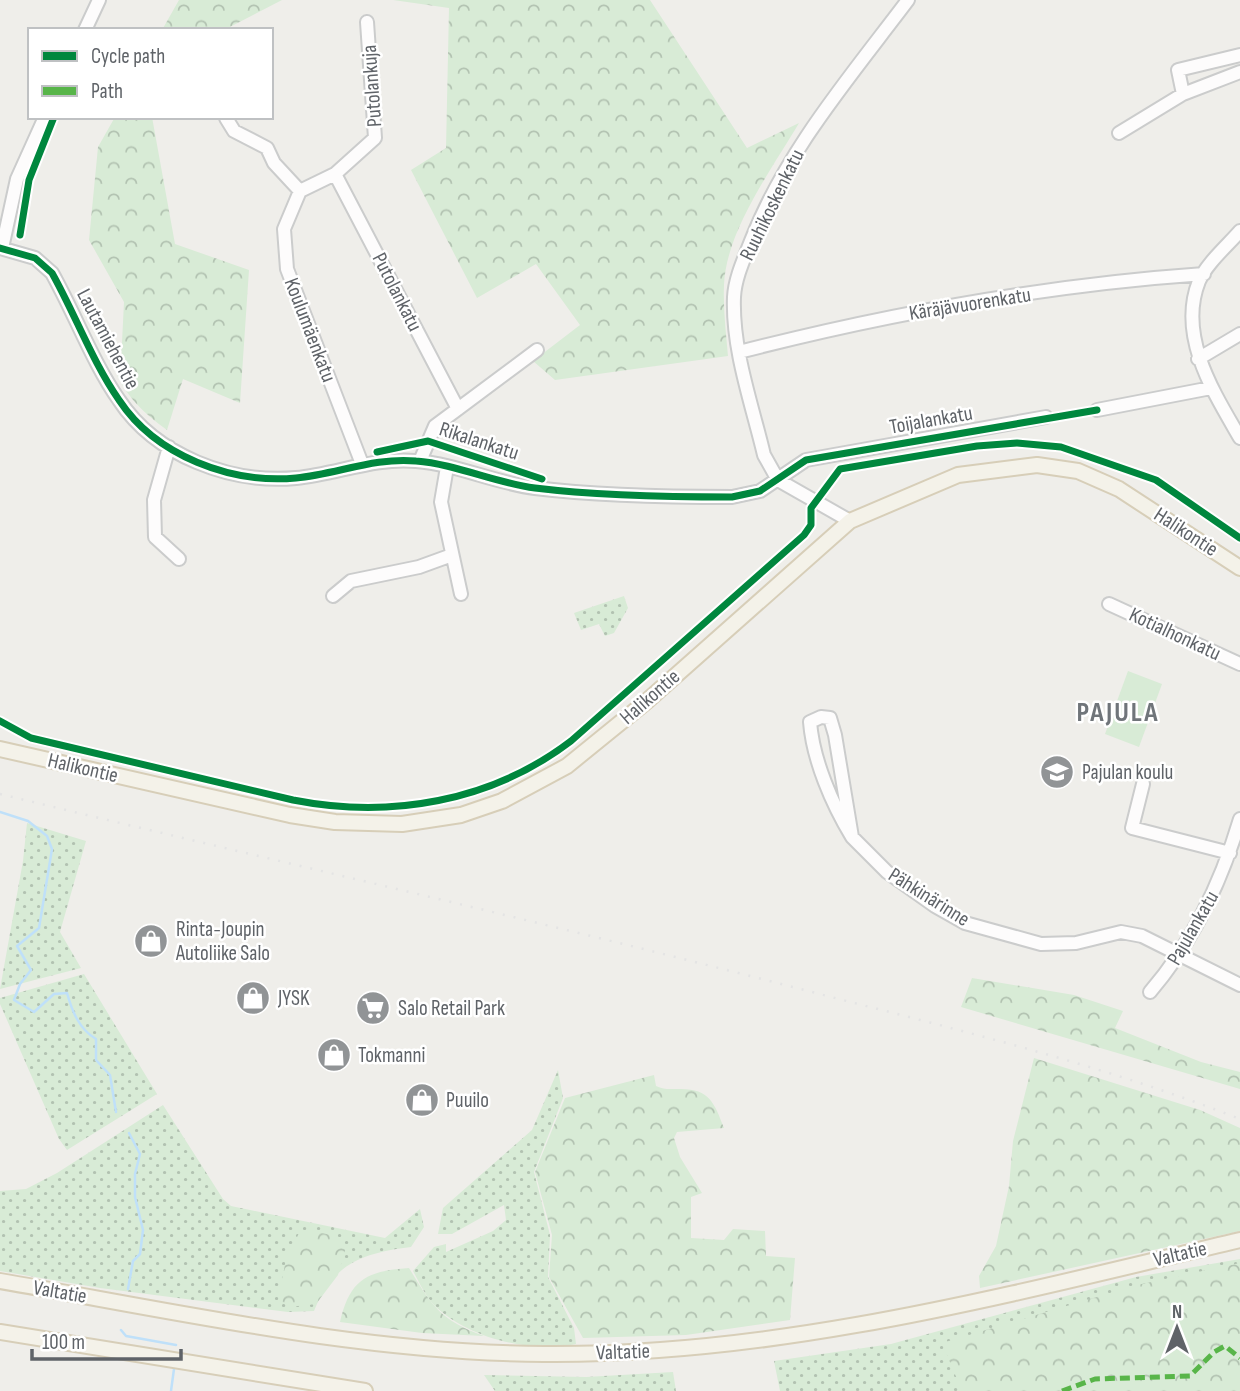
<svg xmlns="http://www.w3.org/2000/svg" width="1240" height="1391" viewBox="0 0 1240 1391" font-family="'Sofia Sans Condensed',sans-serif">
  <defs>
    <pattern id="grass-dots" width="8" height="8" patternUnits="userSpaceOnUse" patternTransform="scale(1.75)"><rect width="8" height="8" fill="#d8ebd6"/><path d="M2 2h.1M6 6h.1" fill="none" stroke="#b2c2b1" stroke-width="1.8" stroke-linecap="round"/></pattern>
    <pattern id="forest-crowns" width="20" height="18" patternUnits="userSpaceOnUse" patternTransform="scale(1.75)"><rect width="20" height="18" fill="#d8ebd6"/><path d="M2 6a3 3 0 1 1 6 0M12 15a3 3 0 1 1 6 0" fill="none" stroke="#b2c2b1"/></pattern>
  </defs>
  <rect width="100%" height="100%" fill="#efeeea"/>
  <path fill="url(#grass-dots)" d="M624 596 628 608 614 633 605 636 599 624 581 630 574 613Z
    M27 823 86 841 60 932 81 968 0 989 23 861Z
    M84 974 157 1094 67 1150 59 1139 0 1004V998Z
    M558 1070 563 1098 534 1172 550 1235 548 1277 574 1328 576 1344C530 1354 465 1337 433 1304 425 1295 419 1282 413 1271L434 1247 446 1244V1252L493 1231 506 1220 504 1205 452 1234H438L443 1208 532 1130Z
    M163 1105 223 1199 231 1206 385 1238 420 1209 424 1227 411 1247C363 1253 333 1263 314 1311L288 1312 100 1288 0 1271V1191L26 1189 57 1173Z
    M1240 1259V1391H780L774 1361 891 1344 1136 1277Z
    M673 1372 676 1391H495L484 1375 586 1377Z"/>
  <path fill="url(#forest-crowns)" d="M179 0H282L224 30H162Z
    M393 0H650L747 148 799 123C772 169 726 231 724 285 723 309 726 333 728 356L555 380 533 361 580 325 536 264 477 298 411 170 446 148 449 8Z
    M115 117H152L175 244 249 270 240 403 183 379 167 430C144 413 126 397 115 370L121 362 124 302 89 240 98 147Z
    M972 978 1074 995 1123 1011 1115 1028 1201 1062 1240 1072V1089L961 1007Z
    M1034 1058 1200 1110 1240 1128V1231L980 1288 979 1276 996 1246 1009 1186 1013 1141Z
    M654 1075 656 1086C664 1090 670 1089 678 1089 709 1088 714 1102 724 1128L677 1132 674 1138 680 1157 702 1193 691 1197V1238L724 1240 733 1229 765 1231 766 1256 795 1258 790 1320 686 1335 583 1338 549 1277 552 1235 535 1172 565 1098Z
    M318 1232 335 1236 346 1247 338 1275 316 1304 289 1307 278 1298 286 1260 299 1233Z
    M1240 1263V1391H962L942 1343 1137 1285Z
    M409 1268C433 1307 440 1320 484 1336L422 1333 340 1322C350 1279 367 1271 409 1268Z"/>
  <path fill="#d8ebd6" d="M1128 671 1162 684 1139 747 1105 734Z"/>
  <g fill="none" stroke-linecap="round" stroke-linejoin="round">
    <path stroke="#bfe0f9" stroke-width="2.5" d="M0 812 28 821 47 836 52 849 39 928 17 946 31 970 20 984 14 1000 34 1012 54 994 67 993C72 1011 79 1029 96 1039V1060L110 1075 116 1112
      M128 1289 133 1261 140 1254 143 1230 135 1197V1174L140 1154 129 1133
      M121 1330 126 1336 176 1345
      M171 1391 174 1369"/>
    <g stroke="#cbcccc" stroke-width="16">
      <path id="minor" d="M85 30 99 0
        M1183 94 1178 70 1240 55
        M226 118 234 131 267 148 274 163 300 191
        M1119 133 1183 94 1240 72
        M335 174 458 409
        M1240 231C1227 246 1207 263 1199 281 1177 336 1214 393 1240 438
        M0 248 35 258 52 273C75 314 93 363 119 400 156 456 231 484 296 478 337 474 375 457 416 461 456 464 495 483 535 488 600 496 667 497 732 497L760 491 806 460 1046 417
        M2 248 17 179 45 117
        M739 352C891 313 1047 285 1204 274
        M1198 359 1240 334
        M1097 410 1211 388
        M169 447 154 500 155 537 179 559
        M420 461 435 426 537 350
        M362 464 287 269 284 229 300 191 335 174 375 138 367 22
        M447 467 441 502 461 594
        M850 521 778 480 764 455C752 404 732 350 734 297 735 278 744 259 751 241 786 151 850 77 908 0
        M333 596 351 581 419 567 452 555
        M1109 604 1240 664
        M1143 784 1132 828 1230 853
        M852 837C832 804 813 760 810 722L821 717 830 718 835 735 852 837 887 872 935 906 965 923 1041 944 1076 943 1121 932 1142 936 1240 985
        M1150 992C1193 942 1221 883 1240 819"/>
    </g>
    <g stroke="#d7ceb8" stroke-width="18">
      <path id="major" d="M0 749 290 815 335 822 402 824 461 815 502 801 567 766 647 701 850 521 958 475 1037 465 1078 471 1119 489 1240 568
        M0 1281C178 1312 363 1353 544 1354 781 1356 1011 1294 1240 1240
        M0 1332 365 1391"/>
    </g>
    <use href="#minor" stroke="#fdfcfc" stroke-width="12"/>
    <use href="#major" stroke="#f4f2e9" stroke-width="14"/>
    <path stroke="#e4e4e4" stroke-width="2.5" stroke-dasharray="2 9" stroke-linecap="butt" d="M0 794C263 858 527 918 789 986 941 1026 1093 1061 1240 1119"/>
    <path stroke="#58b549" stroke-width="5" stroke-dasharray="10 5" stroke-linecap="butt" d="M1062 1391 1095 1379 1190 1376 1214 1352 1225 1346 1240 1358"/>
    <g stroke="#fff" stroke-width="11">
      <path id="cycleway" d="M20 235 29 180 54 117
        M0 248 35 258 52 273C75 314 93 363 119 400 156 456 231 484 296 478 337 474 375 457 416 461 456 464 495 483 535 488 600 496 667 497 732 497L760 491 806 460 1097 410
        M377 452 428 441 542 479
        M0 721 31 738 293 800C390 819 491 802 571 741L804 535 811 525V508L840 469 977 446 1017 443 1061 447 1156 480 1240 538"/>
    </g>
    <use href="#cycleway" stroke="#00873e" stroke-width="7"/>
  </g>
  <defs>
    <g id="school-disc" transform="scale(1.75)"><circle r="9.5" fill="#919496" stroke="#fff"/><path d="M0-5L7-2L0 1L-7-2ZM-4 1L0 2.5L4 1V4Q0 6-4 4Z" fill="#fff"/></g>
    <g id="shop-disc" transform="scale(1.75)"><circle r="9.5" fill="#919496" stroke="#fff"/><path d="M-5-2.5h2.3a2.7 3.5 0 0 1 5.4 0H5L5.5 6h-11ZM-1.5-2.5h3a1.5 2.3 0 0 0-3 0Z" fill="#fff"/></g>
    <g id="supermarket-disc" transform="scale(1.75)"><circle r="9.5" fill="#919496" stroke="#fff"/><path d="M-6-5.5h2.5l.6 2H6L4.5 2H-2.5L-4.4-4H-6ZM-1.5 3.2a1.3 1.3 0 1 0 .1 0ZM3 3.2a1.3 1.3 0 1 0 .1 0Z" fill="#fff"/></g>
  </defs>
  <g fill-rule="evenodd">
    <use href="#school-disc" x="1057" y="772"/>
    <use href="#shop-disc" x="151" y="941"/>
    <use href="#shop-disc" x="253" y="998"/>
    <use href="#supermarket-disc" x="373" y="1008"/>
    <use href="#shop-disc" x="334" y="1055"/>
    <use href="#shop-disc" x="422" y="1100"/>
  </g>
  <g text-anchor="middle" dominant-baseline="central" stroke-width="5" stroke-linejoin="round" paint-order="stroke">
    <g font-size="21" fill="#5f6368" stroke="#fff">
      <text transform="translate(372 86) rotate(-94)">Putolankuja</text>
      <text transform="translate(772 205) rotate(-64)">Ruuhikoskenkatu</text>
      <text transform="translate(397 292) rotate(63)">Putolankatu</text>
      <text transform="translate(970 304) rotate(-9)">Käräjävuorenkatu</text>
      <text transform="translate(310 330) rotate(69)">Koulumäenkatu</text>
      <text transform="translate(108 339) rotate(62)">Lautamiehentie</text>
      <text transform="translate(931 420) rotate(-10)">Toijalankatu</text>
      <text transform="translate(479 441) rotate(18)">Rikalankatu</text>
      <text transform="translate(1186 532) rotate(33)">Halikontie</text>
      <text transform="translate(1175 634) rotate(25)">Kotialhonkatu</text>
      <text transform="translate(650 697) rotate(-41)">Halikontie</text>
      <text transform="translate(83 768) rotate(13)">Halikontie</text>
      <text transform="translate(929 897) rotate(32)">Pähkinärinne</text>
      <text transform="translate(1193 928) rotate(-60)">Pajulankatu</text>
      <text transform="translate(1180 1254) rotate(-13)">Valtatie</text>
      <text transform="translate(60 1292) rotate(10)">Valtatie</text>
      <text transform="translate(623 1352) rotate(-2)">Valtatie</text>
    </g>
    <g font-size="21" fill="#5f6368" stroke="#fff" text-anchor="start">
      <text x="1082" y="772">Pajulan koulu</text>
      <text x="176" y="929">Rinta-Joupin<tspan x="176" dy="24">Autoliike Salo</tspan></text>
      <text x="278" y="998">JYSK</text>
      <text x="398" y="1008">Salo Retail Park</text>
      <text x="358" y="1055">Tokmanni</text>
      <text x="446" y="1100">Puuilo</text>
    </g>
    <g font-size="28" font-weight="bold" letter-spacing="2" fill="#70757a" stroke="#fff">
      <text x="1118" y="712">PAJULA</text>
    </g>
  </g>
  <rect x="28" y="28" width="245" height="91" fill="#ffffff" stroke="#bfc1c3" stroke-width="2"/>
  <rect x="42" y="51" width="35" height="10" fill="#00873e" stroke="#bfc1c3" stroke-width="2"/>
  <text x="91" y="63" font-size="21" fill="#5f6368">Cycle path</text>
  <rect x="42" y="86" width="35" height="10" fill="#58b549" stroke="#bfc1c3" stroke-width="2"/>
  <text x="91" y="98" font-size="21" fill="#5f6368">Path</text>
  <g transform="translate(1177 1328)" stroke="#ffffff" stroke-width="5" paint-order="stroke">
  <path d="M0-5L12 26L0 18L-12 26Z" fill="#5f6368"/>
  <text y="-10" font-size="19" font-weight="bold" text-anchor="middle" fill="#5f6368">N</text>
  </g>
  <path d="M32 1349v10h149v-10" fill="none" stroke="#5f6368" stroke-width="3.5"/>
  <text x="42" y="1349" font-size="21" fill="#5f6368" stroke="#ffffff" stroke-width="5" paint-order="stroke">100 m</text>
</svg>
